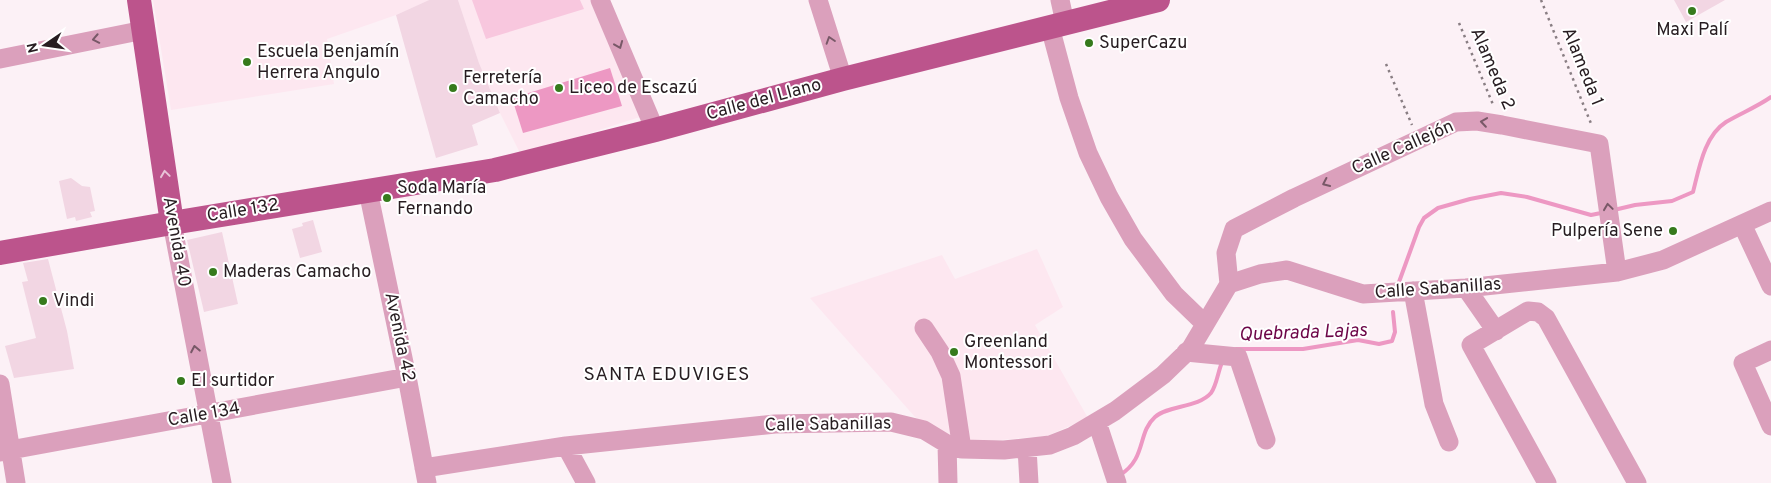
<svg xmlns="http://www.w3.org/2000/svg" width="1771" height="483" viewBox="0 0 1771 483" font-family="Overpass,sans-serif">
  <rect width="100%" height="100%" fill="#fcf1f6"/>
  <path fill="#fde7f0" d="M153 0H429L396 15 327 39 334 84 171 110Z
    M458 0H590L640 117 521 155 500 113 479 63Z
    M1037 249 1063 307 1035 325 1088 418 1047 436 975 442 936 432 915 417 810 298 942 255 955 279Z"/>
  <path fill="#f8c7de" d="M472 0H580L584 9 486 39Z"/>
  <path fill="#ed98c3" d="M610 68 622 106 523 133 512 98Z"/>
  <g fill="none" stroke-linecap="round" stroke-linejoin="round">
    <path stroke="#ed98c3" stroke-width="4" d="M1614 210 1635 205 1672 201 1693 192C1699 169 1704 136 1726 122 1741 113 1757 107 1771 97
      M1399 282 1419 227 1424 218 1438 208 1470 199 1501 193 1527 197 1591 215 1601 213
      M1236 349H1303L1358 340 1379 344 1392 341 1395 332 1393 312
      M1120 475C1147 458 1137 433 1155 417 1168 405 1198 408 1211 393 1217 385 1218 370 1223 360"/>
  </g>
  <path fill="#f2d6e3" d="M429 0H458L479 63 500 113 472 125 478 145 436 158 396 15Z
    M1674 0H1725L1686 22Z
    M71 178 82 186 90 187 95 211 90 212 92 217 76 221 75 217 67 219 59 181Z
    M313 220 322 252 300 258 292 229 303 226 302 223Z
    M222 232 238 304 204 312 187 240Z
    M48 259 67 331 74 369 14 378 5 346 36 338 22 282 28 281 23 263Z"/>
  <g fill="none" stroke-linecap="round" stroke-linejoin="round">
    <path stroke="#897e83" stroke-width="2.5" stroke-dasharray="2.5 4" stroke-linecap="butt" d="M1541 0 1592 126
      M1459 23 1494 107
      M1386 64 1412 125"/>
    <path stroke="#dba0bc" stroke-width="19" d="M600 0 655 130
      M818 0 843 79
      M1060 0 1065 23
      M1050 27 1069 98 1088 153 1109 197 1133 239 1174 294 1205 324
      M0 59 144 30
      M368 191 407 377 427 483
      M172 223 222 483
      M1742 224 1771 286
      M1229 284 1226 253 1234 229 1294 198 1456 122 1477 121 1502 125 1599 144 1617 272
      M1466 288 1496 331
      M1413 291 1434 404 1449 442
      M924 328 940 352 951 376 962 449
      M1771 350 1743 363 1771 426
      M1186 352 1238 357 1266 440
      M0 384 16 483
      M1097 422 1117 483
      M947 444 948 483
      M566 446 586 483
      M1027 448 1029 483
      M0 452 407 377
      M424 468 566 446 775 424 891 422 924 430 947 444 962 449 1004 450 1050 445 1073 436 1115 411 1163 375 1191 348 1229 284 1260 274 1287 270 1363 294 1466 288 1617 272 1663 260 1771 211
      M1547 483 1471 345 1528 311 1538 312 1546 318 1637 483"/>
    <path stroke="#bc548c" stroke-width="24" d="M139 0 172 223
      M0 253 172 223 495 170 655 130 843 79 1158 0"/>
  </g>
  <defs><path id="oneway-chevron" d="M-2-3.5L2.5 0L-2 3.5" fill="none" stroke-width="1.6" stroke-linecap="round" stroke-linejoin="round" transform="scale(1.25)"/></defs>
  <g stroke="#785867">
    <use href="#oneway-chevron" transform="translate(96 39) rotate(169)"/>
    <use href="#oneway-chevron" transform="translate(830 40) rotate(-108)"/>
    <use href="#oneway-chevron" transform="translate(619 45) rotate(68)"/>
    <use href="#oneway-chevron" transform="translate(1484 122) rotate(-172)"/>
    <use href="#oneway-chevron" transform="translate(1326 183) rotate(155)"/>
    <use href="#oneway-chevron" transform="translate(1608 207) rotate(-98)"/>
    <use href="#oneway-chevron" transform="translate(195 349) rotate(-101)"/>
  </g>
  <use stroke="#e8c3d7" href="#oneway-chevron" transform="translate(165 174) rotate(-98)"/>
  <g fill="#367a1c" stroke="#fff" stroke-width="2">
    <circle cx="1692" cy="11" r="5"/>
    <circle cx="1089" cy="43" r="5"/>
    <circle cx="247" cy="62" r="5"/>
    <circle cx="453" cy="88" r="5"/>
    <circle cx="559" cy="88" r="5"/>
    <circle cx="387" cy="198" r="5"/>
    <circle cx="1673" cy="231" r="5"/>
    <circle cx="213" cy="272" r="5"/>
    <circle cx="43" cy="301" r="5"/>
    <circle cx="954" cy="352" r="5"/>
    <circle cx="181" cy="381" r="5"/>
  </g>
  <g text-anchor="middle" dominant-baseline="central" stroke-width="4" stroke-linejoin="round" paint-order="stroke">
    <g font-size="18" fill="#271d21" stroke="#fff" text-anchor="start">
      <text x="1692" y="30" text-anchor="middle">Maxi Palí</text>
      <text x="1099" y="43">SuperCazu</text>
      <text x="257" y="52">Escuela Benjamín<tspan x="257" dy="21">Herrera Angulo</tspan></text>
      <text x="463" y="78">Ferretería<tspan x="463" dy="21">Camacho</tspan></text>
      <text x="569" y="88">Liceo de Escazú</text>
      <text x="397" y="188">Soda María<tspan x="397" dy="21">Fernando</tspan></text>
      <text x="1663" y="231" text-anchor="end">Pulpería Sene</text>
      <text x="223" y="272">Maderas Camacho</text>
      <text x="53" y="301">Vindi</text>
      <text x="964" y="342">Greenland<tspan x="964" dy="21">Montessori</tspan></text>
      <text x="191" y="381">El surtidor</text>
    </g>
    <g font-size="18" fill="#271d21" stroke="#fff">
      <text transform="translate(1582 67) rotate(68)">Alameda 1</text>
      <text transform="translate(1492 69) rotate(67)">Alameda 2</text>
      <text transform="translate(764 100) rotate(-15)">Calle del Llano</text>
      <text transform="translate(1403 148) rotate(-24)">Calle Callejón</text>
      <text transform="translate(243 211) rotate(-9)">Calle 132</text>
      <text transform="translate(176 242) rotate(80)">Avenida 40</text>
      <text transform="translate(1438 289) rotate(-4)">Calle Sabanillas</text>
      <text transform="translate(399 337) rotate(78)">Avenida 42</text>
      <text transform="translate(204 415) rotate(-10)">Calle 134</text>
      <text transform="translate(828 425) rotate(-1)">Calle Sabanillas</text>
    </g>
    <g font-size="19" font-style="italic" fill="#6d0648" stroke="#fff">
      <text transform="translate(1303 333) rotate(-2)">Quebrada Lajas</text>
    </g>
    <g font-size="19" letter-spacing="1" fill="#271d21" stroke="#fff">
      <text x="667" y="375">SANTA EDUVIGES</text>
    </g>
  </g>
  <g transform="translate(45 45) rotate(257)" stroke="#ffffff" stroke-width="4" paint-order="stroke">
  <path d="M0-4L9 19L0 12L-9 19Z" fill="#271d21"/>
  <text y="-8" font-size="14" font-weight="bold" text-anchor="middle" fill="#271d21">N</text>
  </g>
</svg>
